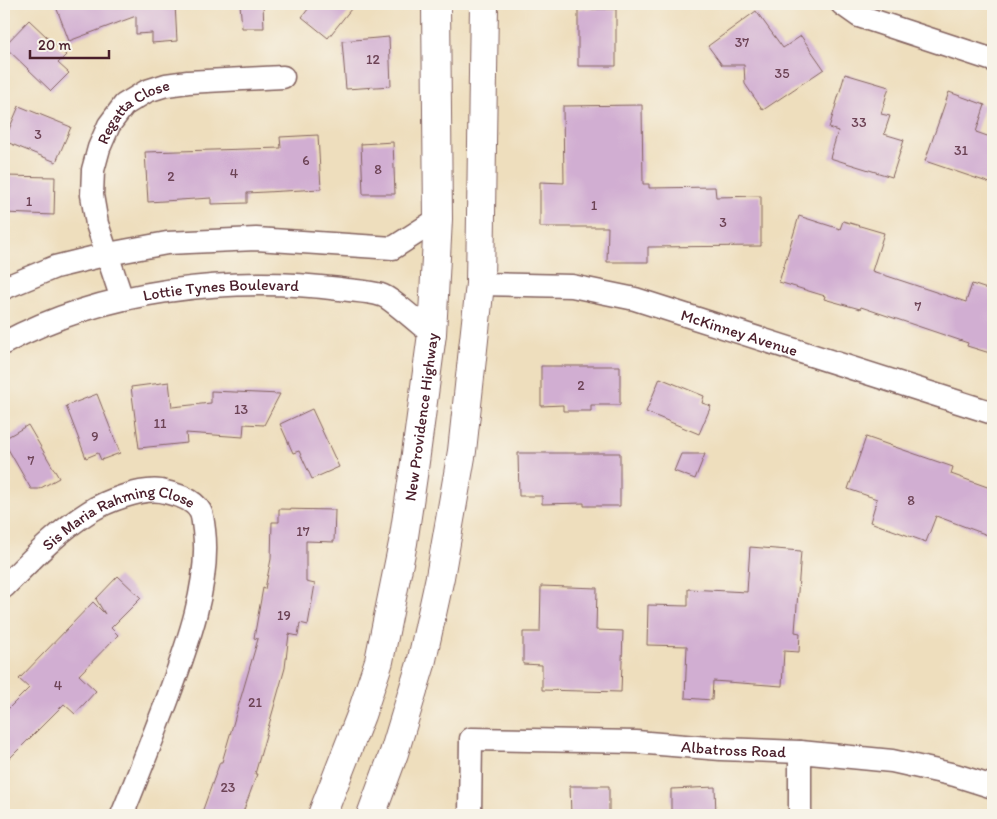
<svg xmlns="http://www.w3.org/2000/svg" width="997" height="819" viewBox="0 0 997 819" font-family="Itim,sans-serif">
  <rect width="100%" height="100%" fill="#f7f3e8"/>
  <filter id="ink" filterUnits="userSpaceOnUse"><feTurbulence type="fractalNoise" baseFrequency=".02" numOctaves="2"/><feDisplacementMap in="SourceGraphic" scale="10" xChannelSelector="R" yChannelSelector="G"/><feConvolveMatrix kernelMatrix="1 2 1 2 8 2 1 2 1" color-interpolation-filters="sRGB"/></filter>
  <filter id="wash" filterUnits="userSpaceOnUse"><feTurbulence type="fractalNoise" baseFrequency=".0096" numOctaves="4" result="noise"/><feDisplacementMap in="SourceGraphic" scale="20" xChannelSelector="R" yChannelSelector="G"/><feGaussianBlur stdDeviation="1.12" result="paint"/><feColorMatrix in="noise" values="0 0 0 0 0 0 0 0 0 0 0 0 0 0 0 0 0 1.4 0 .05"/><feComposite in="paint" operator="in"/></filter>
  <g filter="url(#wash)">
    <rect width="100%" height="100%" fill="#eedebd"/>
    <g id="blocks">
      <path fill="#d1aed2" d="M55 4H175L177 41 152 43V33L136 34V16L69 41Z
        M240 4H263L264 28H242Z
        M312 4H355L328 38 302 17Z
        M578 9H616V66H578Z
        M756 11 783 48 801 36 824 69 763 110 745 84 744 65H722L708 46Z
        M29 20 66 55 58 63 69 73 51 91 4 46Z
        M389 37 391 86 346 89 342 41Z
        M845 74 889 87 881 114 890 116 884 134 904 140 892 177 830 158 838 131 829 128Z
        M949 92 985 105 976 132 993 138V184L925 161Z
        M642 105 643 184H649V188L715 187 716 197 761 196V246L648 247V262H607L608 227H540V182L564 183 563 106Z
        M19 106 71 127 56 162 4 141Z
        M318 135 321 189 247 193V203L211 204V198L148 202 145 152 281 148 280 137Z
        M393 142 395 194H363L361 144Z
        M4 176 55 177 54 215 4 213Z
        M799 216 840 229 843 221 884 233 872 271 966 302 972 284 993 291V354L967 346 968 343 861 307 860 309 824 299 825 296 779 282Z
        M541 366H620V405H591V411H563V405L541 406Z
        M660 378 704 396 702 403 711 406 699 434 646 412Z
        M169 382 172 407 211 403V391L280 394 264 425 244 424 243 437 186 433 187 443 139 448 131 387Z
        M97 394 120 453 101 460 98 453 86 458 66 406Z
        M312 409 339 467 312 479 299 451 293 453 280 424Z
        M28 425 59 478 39 489H31L4 442V439Z
        M866 437 953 467 951 474 993 489V537L936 516 926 542 870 522 877 499 848 489Z
        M518 453H620V506H584V503L542 504V496H519Z
        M681 454H705L695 479 674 471Z
        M279 509 335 510 334 542 306 541V582L315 584 308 625 300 623 298 636 289 634 285 668 255 774H257L242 815H201L220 762H222L258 639 254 638 263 588 265 589 271 559 272 522H279Z
        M750 547 801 551 795 632 800 633 799 652 784 651 782 686 713 681 712 700 685 698 687 646 647 645 648 605 688 606V589L747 592Z
        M118 576 141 598 111 628 118 635 79 675 96 691 75 714 64 704 4 764V713L29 688 19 679 93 602 105 614 96 599Z
        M541 586 597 588 596 630 623 631 621 692 542 690V665L523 664V632H540Z
        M570 786H609V815H571Z
        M715 787 716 815H671V789Z"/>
    </g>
  </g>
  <g filter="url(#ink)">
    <use href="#blocks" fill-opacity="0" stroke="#83625e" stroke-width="1"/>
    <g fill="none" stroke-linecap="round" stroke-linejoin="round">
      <g stroke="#83625e" stroke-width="25">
        <g id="street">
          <path d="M842 4 859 16 993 60"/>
          <path id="s1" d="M480 284 572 286 635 299 993 413"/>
          <path d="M4 288 55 267 108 254 167 243 256 239 393 248 438 219"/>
          <path id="s2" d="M122 299 97 224 92 195 93 170 99 148 109 125 124 105 147 91 166 85 188 82 283 77"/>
          <path id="s3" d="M4 343C102 290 230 275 340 289 353 291 368 291 381 295 390 297 423 327 432 334"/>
          <path id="s4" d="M4 587C30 561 57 532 89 512 106 501 141 488 161 491 174 494 193 498 200 511 203 516 203 524 204 530 211 585 184 654 165 706 151 742 137 779 122 815"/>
          <path id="s5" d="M470 815 471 739 636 742 721 749 800 752 892 761 955 775 993 787"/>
          <path d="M800 815V752"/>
        </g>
      </g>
      <g stroke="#83625e" stroke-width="30">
        <g id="highway">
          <path id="s6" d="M322 815 361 715 379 661 403 543 414 469 432 334 438 219 436 4"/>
          <path d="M371 815 394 753 421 664 440 577 462 451 480 284 484 4"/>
        </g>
      </g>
      <use href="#street" stroke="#fff" stroke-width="22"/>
      <use href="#highway" stroke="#fff" stroke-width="28"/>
    </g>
  </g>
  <g text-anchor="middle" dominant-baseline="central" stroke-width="4.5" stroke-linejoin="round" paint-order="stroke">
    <g font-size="14" fill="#6c4355">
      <text x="742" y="42">37</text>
      <text x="373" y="59">12</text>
      <text x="782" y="73">35</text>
      <text x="859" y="122">33</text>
      <text x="38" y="134">3</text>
      <text x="961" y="150">31</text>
      <text x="306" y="160">6</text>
      <text x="378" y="169">8</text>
      <text x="234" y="173">4</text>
      <text x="171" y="176">2</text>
      <text x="29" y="201">1</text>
      <text x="594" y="205">1</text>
      <text x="723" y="222">3</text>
      <text x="918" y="306">7</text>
      <text x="581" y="385">2</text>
      <text x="241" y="409">13</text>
      <text x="160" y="423">11</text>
      <text x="95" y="436">9</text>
      <text x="31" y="460">7</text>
      <text x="911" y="500">8</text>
      <text x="303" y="531">17</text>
      <text x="284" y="615">19</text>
      <text x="58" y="685">4</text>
      <text x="255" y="702">21</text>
      <text x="228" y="787">23</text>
    </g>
    <g font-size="16" fill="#4a1f2b" stroke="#f7f3e8">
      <text stroke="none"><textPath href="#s2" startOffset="209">Regatta Close</textPath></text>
      <text stroke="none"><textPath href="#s3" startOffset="226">Lottie Tynes Boulevard</textPath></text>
      <text stroke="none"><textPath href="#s1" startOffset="266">McKinney Avenue</textPath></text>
      <text stroke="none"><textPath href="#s6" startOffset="412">New Providence Highway</textPath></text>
      <text stroke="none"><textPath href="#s4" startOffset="141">Sis Maria Rahming Close</textPath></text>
      <text stroke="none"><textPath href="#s5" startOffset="339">Albatross Road</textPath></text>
    </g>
  </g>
  <rect width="997" height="819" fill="none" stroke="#f7f3e8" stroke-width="20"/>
  <path d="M30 50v8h79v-8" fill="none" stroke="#4a1f2b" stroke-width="2.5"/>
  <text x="38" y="50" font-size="15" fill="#4a1f2b" stroke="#f7f3e8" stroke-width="4" paint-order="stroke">20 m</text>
</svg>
